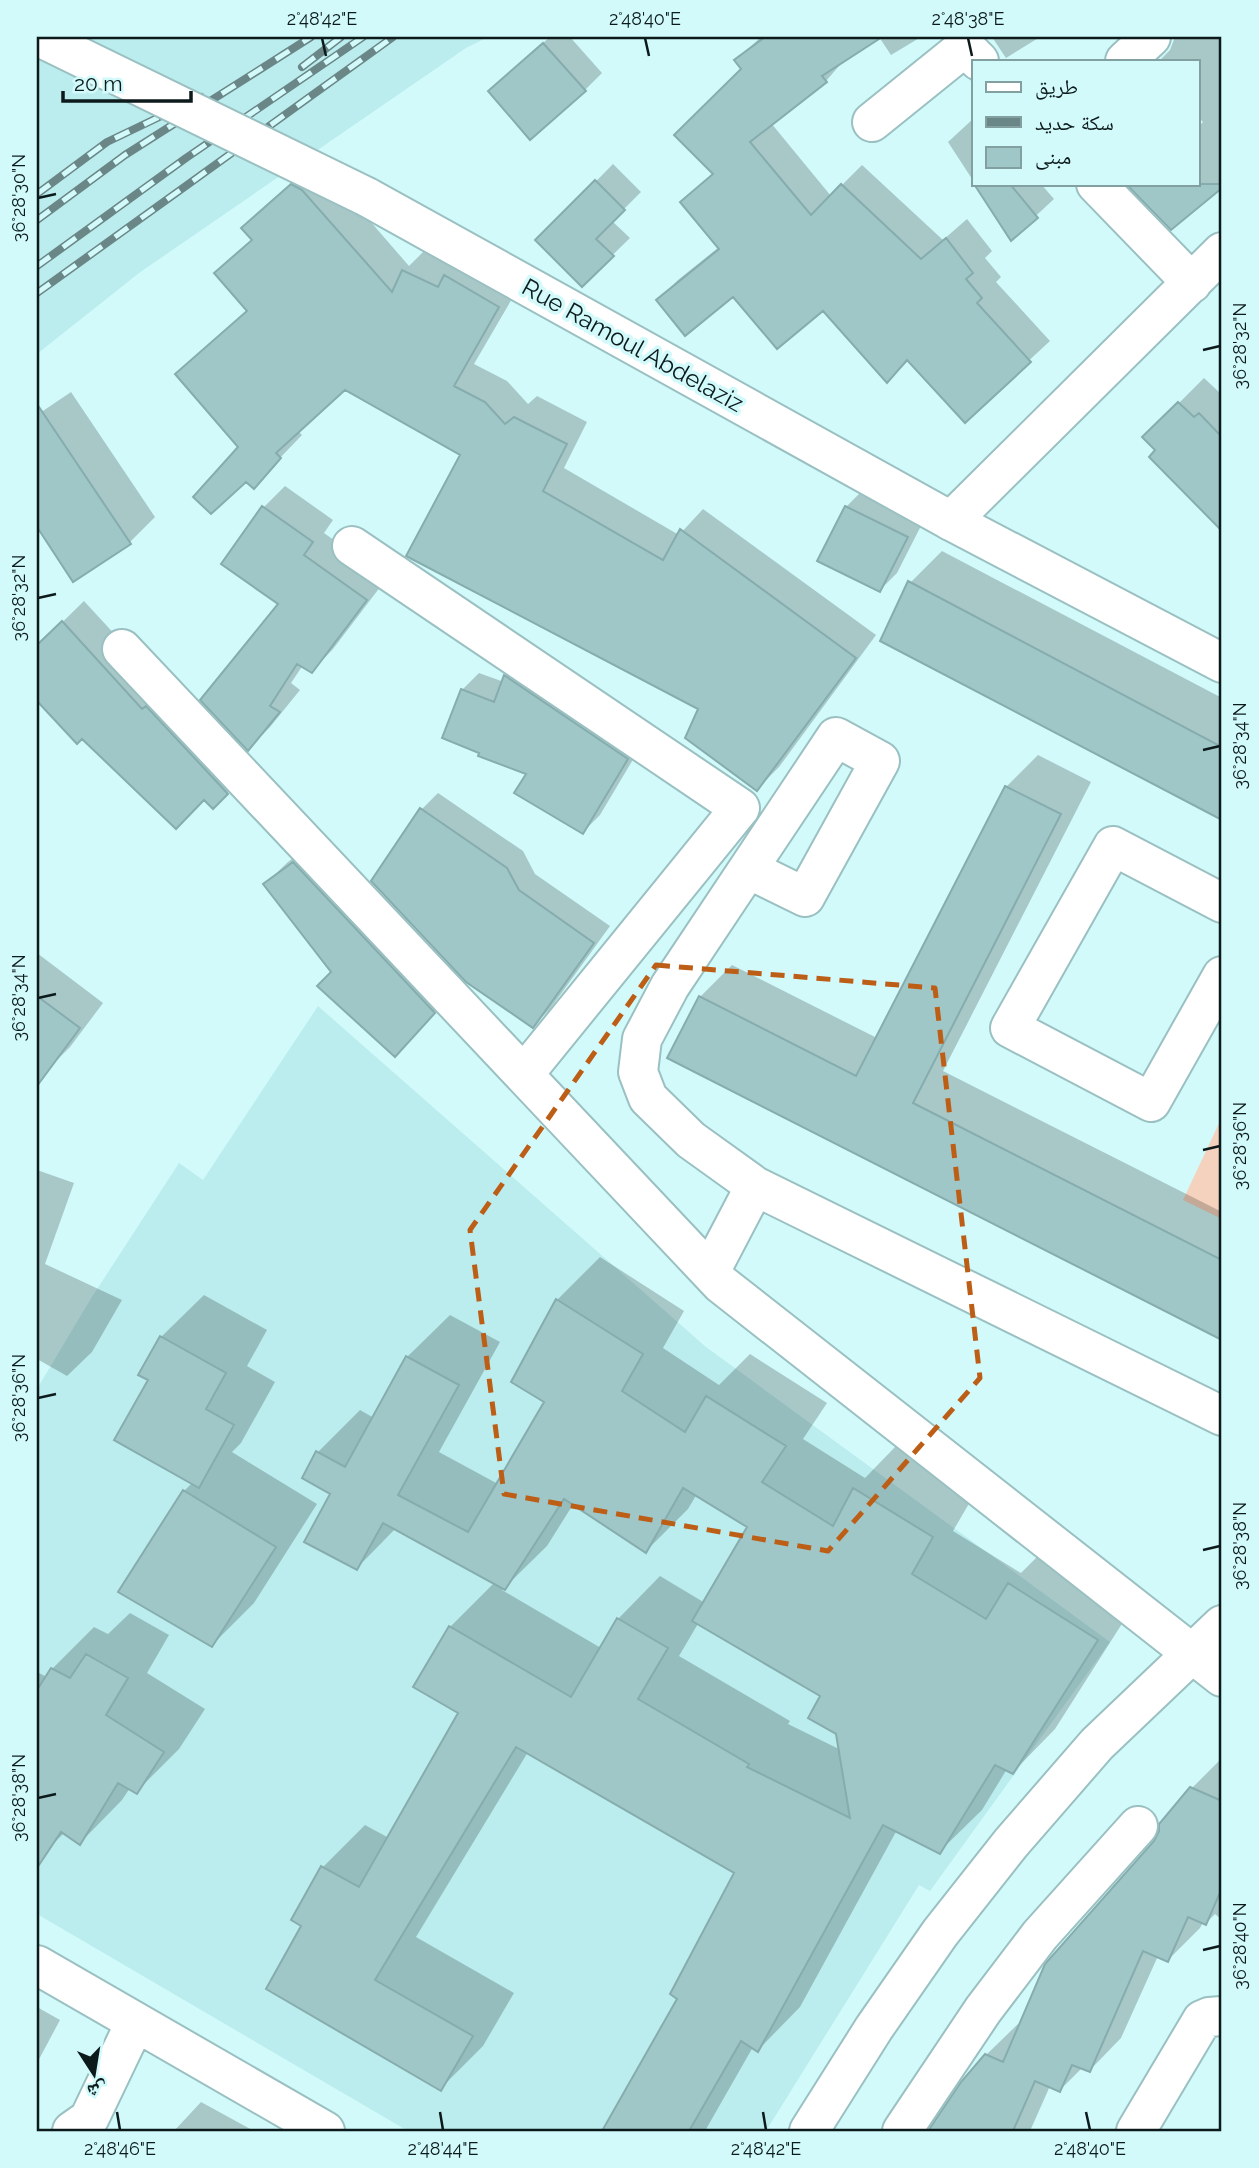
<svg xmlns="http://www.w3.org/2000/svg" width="1259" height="2168" viewBox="0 0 1259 2168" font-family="Raleway,'Noto Naskh Arabic',sans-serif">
  <rect width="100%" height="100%" fill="#d2fafb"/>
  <path fill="#bbedee" d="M47 37H488L466 48 139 273 37 354V46Z
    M318 1006 706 1347 1110 1642 930 1891 919 1885 766 2131H408L37 1914V1389L90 1300 179 1163 203 1180Z"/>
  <path fill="#f5d2be" d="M1222 1117V1219L1183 1200Z"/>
  <path fill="#0003" fill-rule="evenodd" d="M550 37H570L602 73 585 90 507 74Z
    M761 37H921L891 55 879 37 845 59 826 81 771 123 831 196 862 165 943 240 967 219 992 251 985 258 1001 277 996 282 1050 341 965 420 909 360 888 381 824 308 733 294 658 300 678 280 719 247 682 202 714 172 743 69 736 60Z
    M992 37H1040L1006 58Z
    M1175 37H1222V186L1171 227 1130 185 1198 184V127L1203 122 1198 117V61H1159L1170 50Z
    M974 118V182L948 142Z
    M314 163 324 168 409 266 426 249 520 285 474 364 507 381 528 404 537 396 587 422 564 468 679 535 703 509 876 635 779 767 757 789 701 708 462 454 344 388 298 431 302 435 253 486 241 447 177 374 248 309 217 273 253 239 244 228Z
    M613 164 641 192 612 221 630 238 582 285 538 240Z
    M975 184H1041L1054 199 1011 239Z
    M1204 378 1220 393 1222 391V522L1219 525 1145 437Z
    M71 392 155 517 130 542 74 579 37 524V415Z
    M285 486 333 520 324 533 387 578 333 649 312 671 303 665 291 683 300 690 270 727 248 749 280 604 263 508Z
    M863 490 924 520 897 573 880 590 820 560 846 507Z
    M942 551 1222 698V818L882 640 910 583Z
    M84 601 165 689 249 771 213 807 205 798 82 737 78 741 37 699V647Z
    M523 659 644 741 600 815 583 832 528 773 462 690 479 673 504 682 506 676Z
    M1038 755 1091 782 943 1071 1222 1212V1338L669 1058 700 997 732 965 877 1038 1006 787Z
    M438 793 523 851 535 874 610 926 550 1009 533 1026 422 809Z
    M316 840 456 989 417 1032 333 972 265 884 288 862Z
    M37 953 103 1003 70 1047 45 1072 37 1066Z
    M37 1170 74 1183 45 1264 122 1300 92 1352 67 1376 37 1359Z
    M600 1257 684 1311 663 1348 719 1385 750 1354 827 1403 803 1439 865 1478 896 1446 974 1495 953 1531 1021 1573 1052 1542 1139 1597 1055 1729 1013 1772 1007 1769 982 1810 939 1852 897 1830 800 2007 758 2050 753 2047 705 2131H604L679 1999 737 1872 528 1752 416 1937 514 1993 483 2046 441 2088 304 1925 323 1867 365 1825 389 1838 460 1712 450 1627 495 1582 396 1528 357 1568 318 1452 360 1410 374 1418 407 1357 450 1315 500 1342 439 1452 498 1484 546 1402 513 1381 557 1300ZM697 1494 750 1526 705 1603 660 1576 618 1619 601 1648 502 1590 547 1546 574 1503 646 1551 688 1509ZM699 1622 823 1695 838 1733 841 1750 788 1724 790 1721 679 1656Z
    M204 1295 267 1330 247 1366 275 1382 241 1443 232 1452 317 1504 254 1603 212 1645 121 1591 184 1491 193 1482 161 1337Z
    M130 1613 169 1635 147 1673 205 1709 179 1749 136 1792 130 1788 122 1800 80 1843 64 1833 48 1849 37 1842V1672L47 1677 52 1669 94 1627 108 1634Z
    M1222 1758V1920L1215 1914 1206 1923 1203 1922 1200 1928 1168 1960 1158 1956 1121 2038 1090 2070 1083 2067 1060 2090 1050 2086 1030 2131H930L962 2083 986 2055 1018 2024H1021L1156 1842 1191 1789Z
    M37 2007 60 2020 37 2063Z
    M201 2102 254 2131H174Z"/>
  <path fill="#a0c7c8" stroke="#86acad" stroke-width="2" d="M765 37H882L822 76 827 82 750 142 811 215 841 184 921 259 946 238 973 273 966 279 982 298 977 303 1031 362 965 423 907 360 887 383 823 311 777 349 733 297 685 336 656 300 719 249 680 202 713 174 674 135 741 69 734 60Z
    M543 43 586 91 530 140 488 91Z
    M595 180 625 210 596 239 614 256 582 287 535 240Z
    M291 184 302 190 392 292 402 270 438 287 444 275 499 307 454 386 485 402 505 424 514 417 567 444 543 491 663 560 680 529 856 658 757 791 685 738 698 709 406 556 460 455 345 390 276 453 281 458 254 489 246 482 211 514 193 497 238 447 175 374 247 311 214 273 252 240 241 228Z
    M974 184H1010L1038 218 1011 241Z
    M1126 184H1222V188L1171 230Z
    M1178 402 1194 417 1199 413 1222 437V531L1149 457 1155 450 1142 437Z
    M37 404 131 544 73 582 37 527Z
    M262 506 313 542 304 555 367 600 312 673 297 664 270 706 280 712 248 751 200 700 278 604 221 564Z
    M845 506 908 537 880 592 817 561Z
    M908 581 1222 747V820L880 641Z
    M62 621 142 709 146 706 228 794 213 809 204 800 176 829 82 739 77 744 37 701V645Z
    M504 675 628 759 583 834 514 793 526 774 478 756 479 753 442 738 461 689 494 702Z
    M1005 786 1061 814 913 1103 1222 1260V1340L667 1058 699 996 856 1076Z
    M420 808 507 868 519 890 594 943 533 1028 466 982 371 881Z
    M293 862 435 1013 395 1057 317 986 331 972 263 884Z
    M37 996 80 1028 37 1086Z
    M556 1299 643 1354 622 1391 685 1432 706 1396 786 1446 762 1482 833 1526 853 1488 933 1537 912 1574 986 1619 1008 1583 1098 1640 1013 1774 995 1765 940 1854 883 1825 758 2052 741 2041 689 2131H602L677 1999 670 1994 734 1873 516 1747 375 1980 473 2036 441 2091 266 1989 301 1926 291 1920 321 1866 359 1887 458 1713 413 1687 449 1626 571 1697 617 1618 668 1648 638 1699 749 1764 747 1767 850 1818 836 1734 808 1718 820 1696 692 1621 747 1527 683 1488 646 1553 564 1499 505 1590 383 1523 357 1570 304 1542 330 1494 302 1478 316 1451 345 1467 406 1356 459 1385 398 1495 468 1532 544 1402 511 1382Z
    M160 1336 226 1373 206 1409 234 1425 199 1488 114 1440 148 1380 138 1375Z
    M183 1490 276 1547 212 1647 118 1592Z
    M86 1654 128 1678 106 1715 164 1752 137 1794 118 1783 80 1845 61 1832 37 1868V1690L51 1668 70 1678Z
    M1190 1787 1222 1801V1888L1206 1925 1188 1917 1168 1962 1143 1951 1090 2072 1072 2065 1060 2092 1035 2081 1013 2131H928L961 2082 985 2054 1003 2062 1045 1964 1154 1841 1159 1831V1824Z"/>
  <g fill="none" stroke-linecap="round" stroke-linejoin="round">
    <g stroke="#9ac0c1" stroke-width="42">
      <path id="street" d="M1125 61 1151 37
        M872 122 965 47 979 61
        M1096 184 1192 283
        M951 521 1222 252
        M352 546 740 808 524 1074
        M122 649 721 1284 1222 1677
        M1222 903 1113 846 1010 1028 1151 1102 1222 976
        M755 1186 1222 1416
        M710 1272 755 1186 691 1140 648 1098 638 1072 642 1039 670 986 836 737 880 761 805 897 748 869
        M37 1965 325 2131
        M72 2131 89 2119 135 2023
        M809 2131 874 2028 940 1933 1011 1843 1097 1744 1222 1625
        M902 2131 983 2010 1040 1935 1138 1826
        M1136 2131 1202 2020 1209 2017 1222 2016"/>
    </g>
    <g stroke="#9ac0c1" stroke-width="42">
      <path id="secondary" d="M367 197 951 521 1222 663"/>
    </g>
    <use href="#street" stroke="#fff" stroke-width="38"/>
    <use href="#secondary" stroke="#fff" stroke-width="38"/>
    <g stroke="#6b8687" stroke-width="8">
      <path id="rail" d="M302 67 341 37
        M37 194 107 142 201 97
        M37 220 125 155 311 37
        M37 266 186 158 363 37
        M37 293 393 37"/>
    </g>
    <use href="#rail" stroke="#d2fafb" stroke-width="5" stroke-dasharray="16" stroke-linecap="butt"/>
    <g stroke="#9ac0c1" stroke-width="42" stroke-linecap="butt">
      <path id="secondary-bridge" d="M39 37 367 197"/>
    </g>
    <use href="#secondary-bridge" stroke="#fff" stroke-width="38"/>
  </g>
  <path fill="none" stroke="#bd5e17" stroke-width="5" stroke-dasharray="14 9" stroke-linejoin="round" d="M656 965 935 988 980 1378 828 1551 504 1494 470 1230Z"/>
  <path fill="none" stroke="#0c1a1b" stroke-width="2.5" d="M322 38 326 56M645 38 649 56M968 38 972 56M38 198 56 194M1203 350 1220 346M38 598 56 594M1203 750 1220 746M38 998 56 994M1203 1150 1220 1146M38 1398 56 1394M1203 1550 1220 1546M38 1798 56 1794M1203 1950 1220 1946M117 2112 120 2130M440 2112 443 2130M763 2112 766 2130M1086 2112 1090 2130"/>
  <g text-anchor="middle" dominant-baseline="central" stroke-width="7" stroke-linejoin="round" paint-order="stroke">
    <g font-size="24" fill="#0c1a1b" stroke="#d2fafb">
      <text transform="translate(633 345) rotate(29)">Rue Ramoul Abdelaziz</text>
    </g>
  </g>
  <rect width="1259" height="2168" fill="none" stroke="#d2fafb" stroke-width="77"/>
  <rect x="972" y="60" width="228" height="126" fill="#d2fafb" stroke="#83a0a1" stroke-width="2"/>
  <rect x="986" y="82" width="35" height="10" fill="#ffffff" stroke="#83a0a1" stroke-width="2"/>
  <text x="1035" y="94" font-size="21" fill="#0c1a1b">طريق</text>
  <rect x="986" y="117" width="35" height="10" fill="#6b8687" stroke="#83a0a1" stroke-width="2"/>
  <text x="1035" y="130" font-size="21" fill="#0c1a1b">سكة حديد</text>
  <rect x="986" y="147" width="35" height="21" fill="#a0c7c8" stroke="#83a0a1" stroke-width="2"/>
  <text x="1035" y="164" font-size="21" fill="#0c1a1b">مبنى</text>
  <g transform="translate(94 2074) rotate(168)" stroke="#d2fafb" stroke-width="5" paint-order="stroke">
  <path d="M0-5L12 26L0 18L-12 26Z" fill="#0c1a1b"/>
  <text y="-10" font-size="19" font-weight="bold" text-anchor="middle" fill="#0c1a1b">ش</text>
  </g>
  <path d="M63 91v10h128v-10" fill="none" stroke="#0c1a1b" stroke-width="3.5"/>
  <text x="74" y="91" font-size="21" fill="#0c1a1b" stroke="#d2fafb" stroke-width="5" paint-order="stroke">20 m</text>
  <rect x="38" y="38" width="1182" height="2092" fill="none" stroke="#0c1a1b" stroke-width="2.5"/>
  <g font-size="18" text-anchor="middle" fill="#0c1a1b">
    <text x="322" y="25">2°48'42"E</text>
    <text x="645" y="25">2°48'40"E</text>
    <text x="968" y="25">2°48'38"E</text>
    <text transform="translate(19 198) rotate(-90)" y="6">36°28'30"N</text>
    <text transform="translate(1240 346) rotate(-90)" y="6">36°28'32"N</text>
    <text transform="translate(19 598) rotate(-90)" y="6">36°28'32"N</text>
    <text transform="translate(1240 746) rotate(-90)" y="6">36°28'34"N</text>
    <text transform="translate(19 998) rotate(-90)" y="6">36°28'34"N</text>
    <text transform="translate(1240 1146) rotate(-90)" y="6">36°28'36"N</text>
    <text transform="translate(19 1398) rotate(-90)" y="6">36°28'36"N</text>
    <text transform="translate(1240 1546) rotate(-90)" y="6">36°28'38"N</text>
    <text transform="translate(19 1798) rotate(-90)" y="6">36°28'38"N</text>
    <text transform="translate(1240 1946) rotate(-90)" y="6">36°28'40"N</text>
    <text x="120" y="2155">2°48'46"E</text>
    <text x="443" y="2155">2°48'44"E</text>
    <text x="766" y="2155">2°48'42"E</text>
    <text x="1090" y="2155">2°48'40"E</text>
  </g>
</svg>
